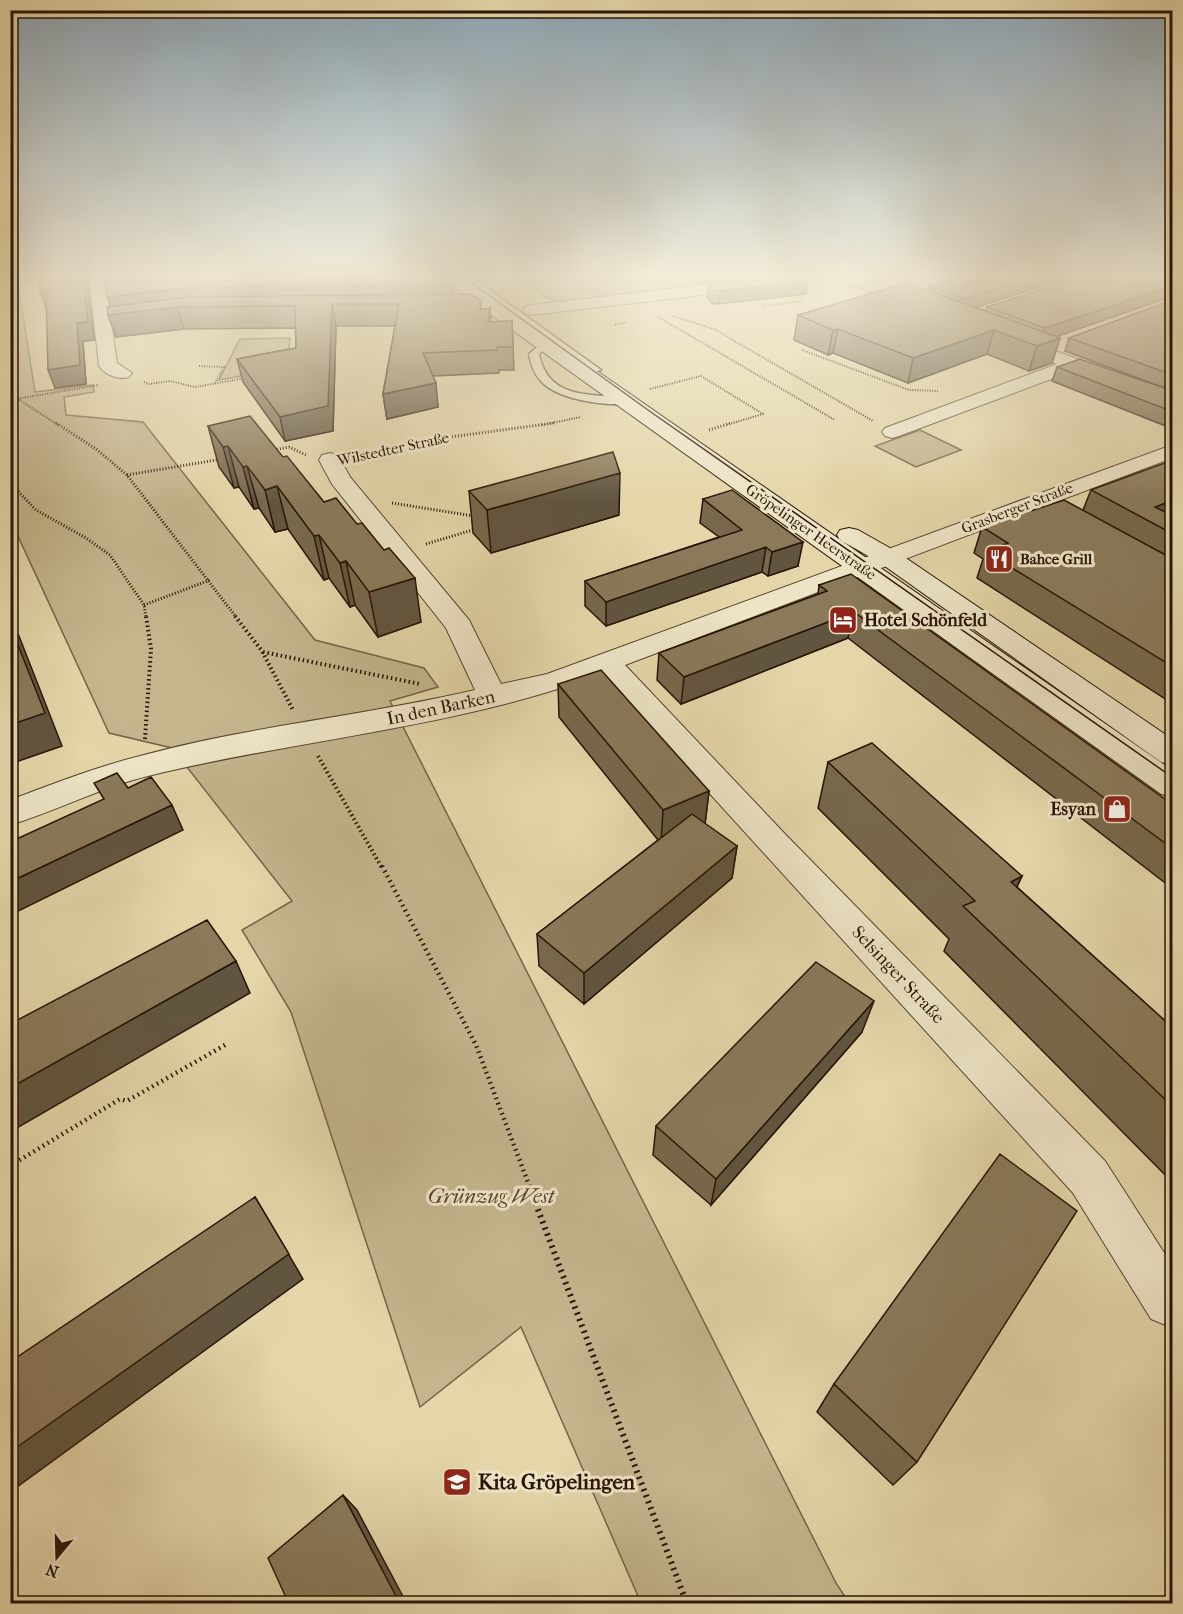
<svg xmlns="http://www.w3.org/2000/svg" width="1183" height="1614" viewBox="0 0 1183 1614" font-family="'IM FELL French Canon',serif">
  <rect width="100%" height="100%" fill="#e4d6a9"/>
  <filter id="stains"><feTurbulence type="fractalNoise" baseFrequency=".00333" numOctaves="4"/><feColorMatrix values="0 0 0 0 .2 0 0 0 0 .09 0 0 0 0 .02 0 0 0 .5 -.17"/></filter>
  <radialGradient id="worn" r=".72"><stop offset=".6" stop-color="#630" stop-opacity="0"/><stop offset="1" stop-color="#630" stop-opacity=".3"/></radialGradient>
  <path fill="#c4b58d" stroke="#766448" stroke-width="1.5" d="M511 276H794L562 302 548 298Z
    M10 278 19 290 35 392 93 385 94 392 64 397 66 415 143 422 315 640 424 668 438 687 390 701 836 1583 849 1603H641L521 1327 420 1407 291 1012 242 930 292 901 172 748 109 733 11 521Z
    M290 338 287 368 219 380 240 339Z
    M920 430 961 450 916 467 875 446Z"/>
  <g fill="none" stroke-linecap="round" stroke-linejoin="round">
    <g stroke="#57442d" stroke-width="3">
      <path id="service" d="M461 276H470L601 370 593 372Z
        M544 341 549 344 539 354C549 402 592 392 629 399V403C605 407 555 399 540 380 533 372 531 364 529 354Z"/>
    </g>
    <g stroke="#57442d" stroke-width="2">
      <path id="minor" d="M89 276H105L111 317 155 311 161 312 164 316 161 320 155 321 112 327 117 363 132 373 129 377C118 380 105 375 99 366Z
        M780 276H829L821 281 532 315 526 314 523 310 526 306 532 305Z
        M836 276H859L930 302 932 306 930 310H918L838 279Z
        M1011 335 1172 393V406L1075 370 899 436 892 438 885 436 882 432 885 428 1057 364 1005 344 1002 340 1005 336Z
        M1172 445V458L625 665 785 834 1105 1161 1172 1265V1325L1168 1326 1151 1319 1073 1193 601 674C458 728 297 739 148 776 101 787 57 811 10 825V800C53 784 96 767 140 756 250 726 364 716 475 690L446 628 332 484 319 460 322 455 330 453 338 455 350 477 469 620 501 684 547 674Z"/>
    </g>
    <g stroke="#281404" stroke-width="2">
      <path id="secondary" d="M442 276H460L1172 770V797L1161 794 487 312Z
        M849 528 858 530 897 552 1172 739V765L1161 762 879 562 840 540 837 535 840 530Z"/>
    </g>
    <path stroke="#281404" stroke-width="2" stroke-dasharray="1 1.5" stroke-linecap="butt" d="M571 276H587
      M965 276 968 277
      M763 306 803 301
      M673 316 714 329 873 421
      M658 317 835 420
      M615 325 627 322
      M802 350 909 390 938 391
      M199 366 224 367 215 383
      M144 382 149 384 170 381 195 387 246 378
      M10 385 18 399 58 425
      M650 389 701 376 763 414 726 425
      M10 400 99 385
      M542 425 581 417"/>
    <path stroke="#281404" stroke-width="3" stroke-dasharray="1 2" stroke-linecap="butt" d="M56 423 96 449 127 475 236 617
      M709 430 731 423
      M274 450 289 447 306 455
      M355 456 428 440 554 423
      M127 475 222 459
      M10 483 36 510 86 538 110 555 144 605 146 617
      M392 503 474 516
      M426 544 476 529
      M144 605 210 580"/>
    <path stroke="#281404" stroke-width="4" stroke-dasharray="1.5 3" stroke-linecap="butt" d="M235 616 262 651 293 710
      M263 652 420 684
      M145 739 151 649 146 616
      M318 756 382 868"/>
    <path stroke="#281404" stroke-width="4.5" stroke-dasharray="1.5 4" stroke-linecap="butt" d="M382 866 476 1045 532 1193
      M10 1166 120 1099 127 1101 225 1045"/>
    <path stroke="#281404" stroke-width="6" stroke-dasharray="2 4.5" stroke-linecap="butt" d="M531 1191 687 1604"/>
    <use href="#service" fill="#ede4c7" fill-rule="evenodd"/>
    <use href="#minor" fill="#ede4c7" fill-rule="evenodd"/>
    <use href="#secondary" fill="#ede4c7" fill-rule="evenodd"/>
    <path stroke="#281404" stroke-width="1.5" d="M462 276 648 410 1172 777"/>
  </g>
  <path fill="#77684d" stroke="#281404" stroke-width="1.5" d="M14 276H87L94 340 83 341 86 384 55 388 46 308 39 280 16 281Z
    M104 276 453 284 454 294 482 310 490 308 491 322 512 321 514 370H499V373L433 376 438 407 387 419 383 394 395 326H336L333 431 285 441 243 382 237 359 296 348V328L184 329 116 337 108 315 110 306Z
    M690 276H761L696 284Z
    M992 276H1075L975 307 986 311 987 307 1087 276 1056 336 1060 338 1052 363 1029 371 987 354 908 383 833 353 828 355 794 340 798 315 928 290 929 286 960 285Z
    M708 284 806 294 713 304 707 297Z
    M1173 300V391L1065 351 1069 338Z
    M1057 367 1173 391V429L1052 381Z
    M208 426 283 457 421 622 378 637 355 605 350 607 329 578 324 580 288 529 275 532 259 508 254 509 239 487 234 488 219 467Z
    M1173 460V704L977 578 983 559 974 553 982 527 1083 510 1091 490Z
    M469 491 619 515 491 553 473 533Z
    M703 499 798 566 768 576 762 572 606 626 585 606V581L719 537 700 523Z
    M819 585 1173 805V889L848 638 681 704 657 680 659 653 818 594Z
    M558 684 709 791 705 824 737 846 732 878 584 1004 539 966 537 934 658 840 559 717Z
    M828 762 1022 876 1017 887 1173 1028V1183L944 951 949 939 818 808Z
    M1173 963V974L1168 969Z
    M862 1032 711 1205 653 1155 656 1126Z
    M834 1384 917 1462 893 1485 817 1412Z
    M1173 1577V1604H1161Z"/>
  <path fill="#61553f" stroke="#281404" stroke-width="1.5" d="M83 276H87L94 340 83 341 86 384 55 388 48 370Z
    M696 276H761L696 284Z
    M1040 276H1075L961 312 964 299Z
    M808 281 806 294 719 304 720 291Z
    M1173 286V296L1041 342 1045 328Z
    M188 288 193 305 177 307 184 329 116 337 108 315 113 314 107 297Z
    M46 290V308L40 291Z
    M332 304 336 326 333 431 285 441 280 417Z
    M490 308 492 330 488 322Z
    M838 329 833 353 828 355 833 330Z
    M994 330 987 354 908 383 913 358Z
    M1060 338 1052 363 1029 371 1037 346Z
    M436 383 438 407 387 419 383 394Z
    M228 446 239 487 234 488 223 447Z
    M247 466 259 508 254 509 243 467Z
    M620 473 619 515 491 553 487 510Z
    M277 486 288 529 275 532 265 490Z
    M1173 500V521L1155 507Z
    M319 535 329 578 324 580 314 536Z
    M803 542 798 566 768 576 772 552Z
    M766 547 762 572 606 626V602Z
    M346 561 355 605 350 607 340 563Z
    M415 578 421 622 378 637 369 592Z
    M854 612 848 638 681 704 684 677Z
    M10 620 19 636 62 746 10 764Z
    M709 791 705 824 661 843 663 810Z
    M172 805 183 830 10 915V882Z
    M737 846 732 878 584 1004V973Z
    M1022 876 1000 921 1011 882Z
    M236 961 250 993 10 1132V1088Z
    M874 1001 862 1032 711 1205 716 1179Z
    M255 1197 303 1279 10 1492V1452Z
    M343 1495 357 1510 407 1604H400Z"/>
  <path fill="#8a795a" stroke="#281404" stroke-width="1.5" d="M39 276H83L88 322 77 323 80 365 48 370 46 290 40 291Z
    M104 276H441L453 284 188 288 107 297Z
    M774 276H801L808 281 720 291H714L708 284Z
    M992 276H1040L964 299 929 286 947 281 960 285Z
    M1087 276H1173V286L1045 328 987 307Z
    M907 283 1060 338 1037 346 994 330 913 358 838 329 833 330 798 315Z
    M471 294 482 301 480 310 490 308 488 322 512 321 513 347H497V350L423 353 436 383 383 394 399 304H332L328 406 280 417 237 359 296 348 295 306 177 307 108 315 107 307 187 297Z
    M1173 300V375L1069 338Z
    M1080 359 1173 391V412L1057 367Z
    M250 416 283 457 287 456 324 502 336 498 357 524 362 523 384 550 389 548 415 578 369 592 346 561 340 563 319 535 314 536 277 486 265 490 247 466 243 467 228 446 223 447 208 426Z
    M613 452 620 473 487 510 469 491Z
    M1173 460V500L1155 507 1173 516V534L1091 490Z
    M732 490 803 542 772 552 766 547 606 602 585 581 742 530 703 499Z
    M1064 500 1173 559V667L986 552 1008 543 982 527Z
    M851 574 1173 805V849L854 612 684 677 659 653 827 591 819 585Z
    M10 625 45 713 10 725Z
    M601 670 709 791 663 810 558 684Z
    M872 743 1022 876 1011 882 1173 1028V1107L963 906 975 901 828 762Z
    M117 773 128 788 151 777 172 805 10 882V842L104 799 94 783Z
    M692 814 737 846 584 973 537 934Z
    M207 920 236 961 10 1088V1024Z
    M816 962 874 1001 716 1179 656 1126Z
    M1000 1154 1077 1211 917 1462 834 1384Z
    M255 1197 289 1254 10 1452V1362Z
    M343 1495 400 1604H289L268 1558Z"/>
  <linearGradient id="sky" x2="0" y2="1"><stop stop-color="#8da7b8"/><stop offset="0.55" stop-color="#f3edd8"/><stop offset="1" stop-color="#f3edd8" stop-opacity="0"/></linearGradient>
  <rect width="1183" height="502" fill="url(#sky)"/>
  <defs>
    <g id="restaurant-square" transform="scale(1.5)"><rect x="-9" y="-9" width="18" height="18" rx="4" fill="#8f2418" stroke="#ede4c7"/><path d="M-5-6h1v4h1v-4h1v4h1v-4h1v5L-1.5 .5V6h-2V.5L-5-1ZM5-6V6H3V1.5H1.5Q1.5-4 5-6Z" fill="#fff"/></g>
    <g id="hotel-square" transform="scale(1.5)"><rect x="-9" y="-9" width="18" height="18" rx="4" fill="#8f2418" stroke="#ede4c7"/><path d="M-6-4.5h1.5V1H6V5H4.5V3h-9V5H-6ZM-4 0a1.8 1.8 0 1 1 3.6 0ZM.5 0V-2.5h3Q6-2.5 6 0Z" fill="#fff"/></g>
    <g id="shop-square" transform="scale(1.5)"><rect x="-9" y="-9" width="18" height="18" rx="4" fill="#8f2418" stroke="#ede4c7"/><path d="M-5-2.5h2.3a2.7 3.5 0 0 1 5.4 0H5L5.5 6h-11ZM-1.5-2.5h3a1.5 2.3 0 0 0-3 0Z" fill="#fff"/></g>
    <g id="school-square" transform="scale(1.5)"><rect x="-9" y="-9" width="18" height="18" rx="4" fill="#8f2418" stroke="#ede4c7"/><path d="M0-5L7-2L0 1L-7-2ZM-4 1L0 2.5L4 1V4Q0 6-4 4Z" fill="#fff"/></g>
  </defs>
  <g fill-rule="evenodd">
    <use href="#restaurant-square" x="999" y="559"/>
    <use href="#hotel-square" x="843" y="620"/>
    <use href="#shop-square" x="1117" y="809"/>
    <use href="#school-square" x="457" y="1482"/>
  </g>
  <g text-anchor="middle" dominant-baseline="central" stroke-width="6" stroke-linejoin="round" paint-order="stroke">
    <g font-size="15" fill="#281404" stroke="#ede4c7">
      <text transform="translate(393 449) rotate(-12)">Wilstedter Straße</text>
      <text transform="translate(1017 508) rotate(-21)">Grasberger Straße</text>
      <text transform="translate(811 532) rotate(35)">Gröpelinger Heerstraße</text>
    </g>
    <g font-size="15" font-weight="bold" fill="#281404" stroke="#ede4c7" text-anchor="start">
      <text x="1020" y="559">Bahce Grill</text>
    </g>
    <g font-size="18" font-weight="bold" fill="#281404" stroke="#ede4c7" text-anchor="start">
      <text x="864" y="620">Hotel Schönfeld</text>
      <text x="1096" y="809" text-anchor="end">Esyan</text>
    </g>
    <g font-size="18" fill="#281404" stroke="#ede4c7">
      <text transform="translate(441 708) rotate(-12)">In den Barken</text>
      <text transform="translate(898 975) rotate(47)">Selsinger Straße</text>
    </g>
    <g font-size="21" font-style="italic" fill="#57442d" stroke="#ede4c7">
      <text x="491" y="1196">Grünzug West</text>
    </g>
    <g font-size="21" font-weight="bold" fill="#281404" stroke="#ede4c7" text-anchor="start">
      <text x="478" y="1482">Kita Gröpelingen</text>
    </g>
  </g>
  <rect width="1183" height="1614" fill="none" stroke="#e4d6a9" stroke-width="36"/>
  <rect x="12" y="12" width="1159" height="1590" fill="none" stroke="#281404" stroke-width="3"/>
  <rect x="18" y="18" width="1147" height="1578" fill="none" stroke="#281404" stroke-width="1.5"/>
  <g transform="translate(57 1557) rotate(199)" stroke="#ede4c7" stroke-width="4.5" paint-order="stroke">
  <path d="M0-4.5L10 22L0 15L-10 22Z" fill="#281404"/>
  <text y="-9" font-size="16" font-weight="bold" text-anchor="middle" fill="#281404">N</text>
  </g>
  <rect width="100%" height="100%" filter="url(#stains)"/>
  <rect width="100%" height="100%" fill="url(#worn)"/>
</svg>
